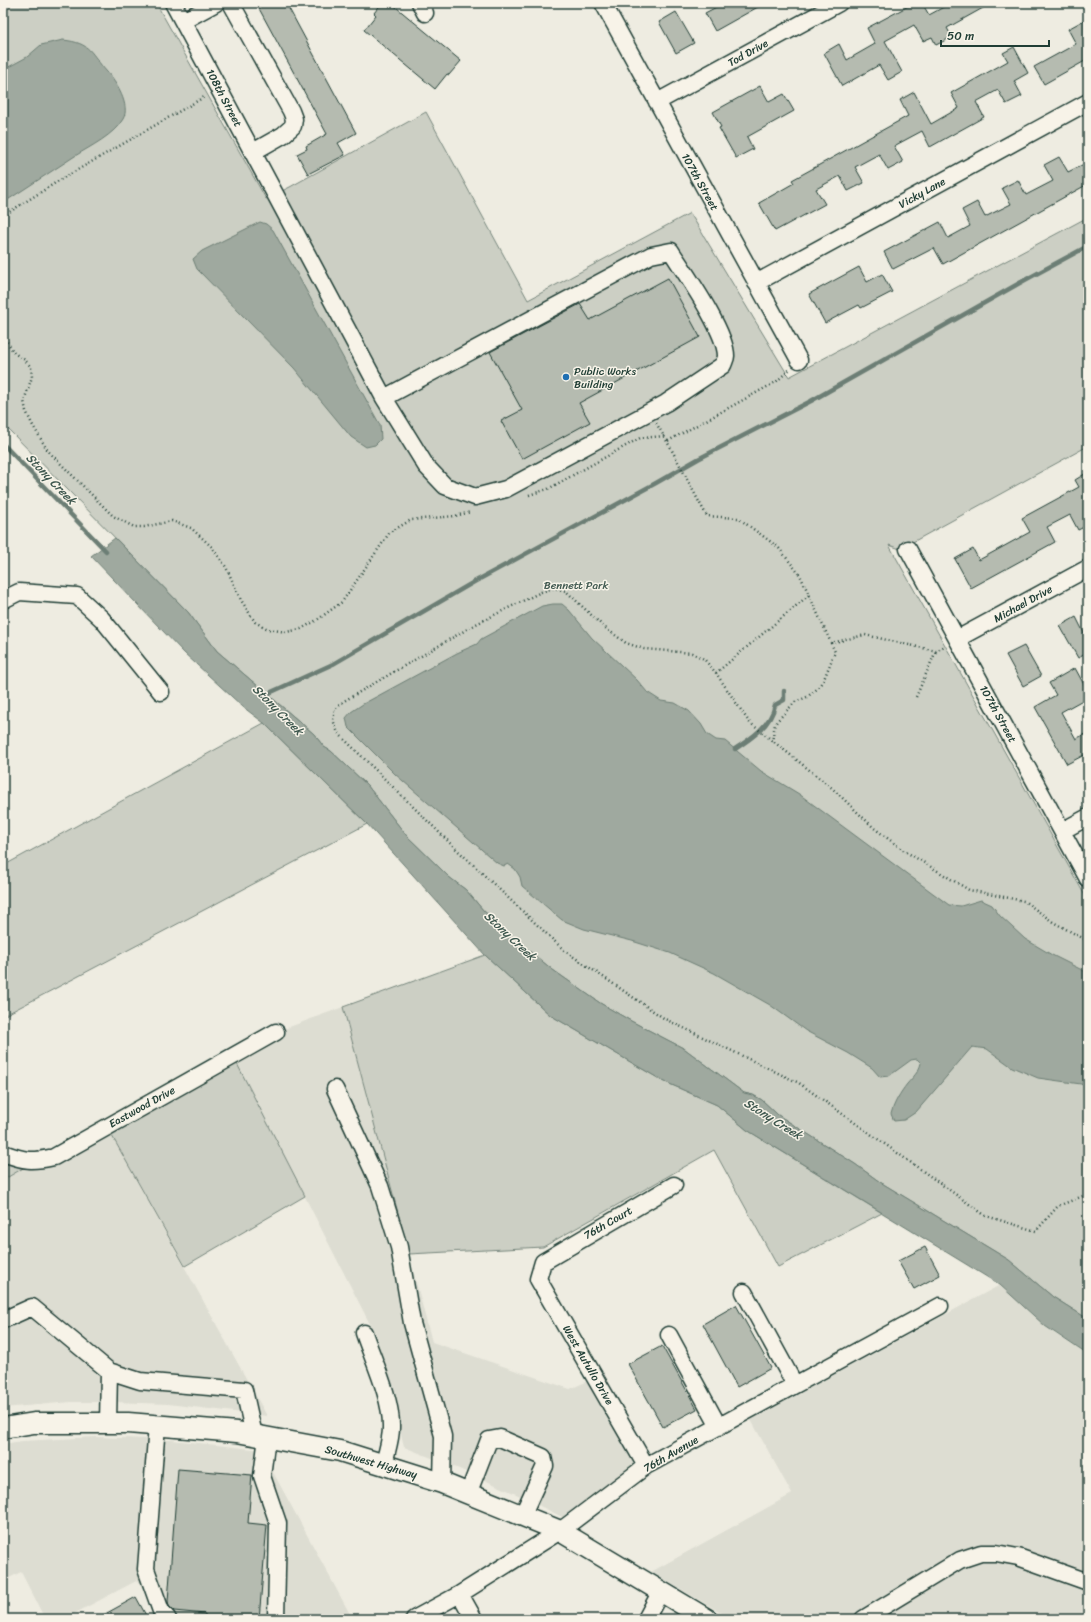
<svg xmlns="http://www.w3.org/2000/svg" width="1091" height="1622" viewBox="0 0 1091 1622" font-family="Sriracha,sans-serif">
  <rect width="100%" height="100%" fill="#eeece1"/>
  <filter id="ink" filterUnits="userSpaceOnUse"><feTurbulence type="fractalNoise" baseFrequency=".025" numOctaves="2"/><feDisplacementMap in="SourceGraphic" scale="8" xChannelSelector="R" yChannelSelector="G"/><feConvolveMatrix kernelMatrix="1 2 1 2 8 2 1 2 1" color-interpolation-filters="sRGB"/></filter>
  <g filter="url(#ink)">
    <path fill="#ddddd2" d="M343 1007 432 1342 570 1389 595 1378 646 1466 572 1522 516 1494 457 1468 404 1447 375 1334 233 1056 276 1032Z
      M107 1127 267 1416 168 1404 114 1402H71L3 1408V1180L35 1161Z
      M1000 1285 1045 1326 1088 1355V1619H732L651 1572 792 1494 751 1420Z
      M96 1437 172 1440 261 1450 351 1616 344 1619H159L138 1580 64 1619H45L21 1572 3 1581V1444L22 1441Z"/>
    <path fill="#cccfc4" stroke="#76867c" d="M3 3H156L266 199 290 187 426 112 528 300 690 213 789 377 1088 217V446L900 549 889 545 1088 901V1319L1053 1297 1009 1260 880 1182 855 1164 778 1115 762 1100 753 1095 744 1093 685 1049 631 1021 600 1003 553 970 513 938 483 910 466 890 449 877 406 835 367 785 331 751 324 747 314 734 217 651 188 612 8 429 3 422Z
      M264 723 367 824 3 1016V866Z
      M485 955 550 1015 663 1081 717 1105 747 1130 882 1213 778 1267 714 1150 543 1247 409 1254 343 1007Z
      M233 1056 305 1196 185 1266 107 1127Z
      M3 1153 35 1161 3 1180Z"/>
    <path fill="#9fa99f" stroke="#6c7e74" d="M63 40C92 43 90 53 107 72 116 82 131 106 123 119 114 135 91 146 75 156 51 172 27 187 3 203V70L27 57 41 45Z
      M260 222 266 224 273 230 380 425 381 439 375 445 366 447 351 437 294 368 197 269 193 259 202 251Z
      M115 538 188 612 217 651 314 734 324 747 331 751 367 785 406 835 449 877 466 890 483 910 513 938 553 970 600 1003 631 1021 685 1049 744 1093 753 1095 762 1100 778 1115 855 1164 880 1182 1009 1260 1053 1297 1088 1319V1355L1045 1326 1000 1285 747 1130 717 1105 663 1081 550 1015 485 955 367 824 264 723 243 707 184 653 91 556Z
      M553 604H562L569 610 592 638 637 680 647 692 661 701 675 703 689 711 701 724 707 734 716 740 725 741 761 771 799 794 949 905 961 906 981 900 992 905 1000 916 1025 939 1052 955 1088 973V1088L1081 1084 1038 1078 1012 1067 987 1049 972 1047 916 1112 904 1120 894 1121 891 1114C894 1103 900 1093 907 1084 913 1077 919 1072 921 1063L917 1059 911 1060 889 1076 880 1077 872 1068 848 1053 806 1031 770 1005 714 973 670 953 632 941 584 929 562 920 522 886 520 877 515 869 508 864 504 866 497 863 395 774 348 727 346 718 351 712 363 704 457 653 477 644 481 639 542 606Z"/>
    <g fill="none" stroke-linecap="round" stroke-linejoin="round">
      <path stroke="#6c7e74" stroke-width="4.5" d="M3 444 106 551
        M267 694 333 664 474 582 656 483 698 459 811 401 1025 280 1088 246
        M735 749C752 738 771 725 775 705L784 700V691"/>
    </g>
    <path fill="#b5bbb0" stroke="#1f3d34" d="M256 3H286L356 133 338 143 345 155 308 174 297 154 307 149 306 146 327 134Z
      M382 3H391L461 61 449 75 447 74 435 89 364 30 376 15 374 13Z
      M724 3H765L715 31 705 13Z
      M914 3H922L929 15 951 3H992L947 28 952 37 936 45 932 37 923 41 914 25 885 41 902 72 888 80 879 65 842 86 824 53 839 44 847 60 875 44 867 28Z
      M676 12 694 43 676 53 659 22Z
      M1088 18V66L1085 61 1044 84 1034 67 1076 44 1068 29Z
      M1014 47 1028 73 1014 81 1022 96 1006 104 998 90 976 102 984 117 930 147 922 131 894 146 903 162 888 170 879 154 855 167 864 183 848 191 840 176 816 189 825 204 775 231 759 203 794 183 792 180 908 116 900 100 914 92 931 124 959 108 951 93 1008 61 1003 53Z
      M760 86 769 102 784 94 794 111 747 137 753 149 736 158 719 128 721 127 713 112Z
      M1059 157 1068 172 1088 162V184L943 264 934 248 893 269 884 252 940 222 948 238 970 226 962 210 977 202 985 217 1011 204 1002 188 1018 180 1026 195 1053 181 1044 165Z
      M859 267 867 282 882 274 892 292 861 308 859 305 825 323 809 294Z
      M668 278 700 337 579 403 590 422 522 459 501 421 522 410 490 352 580 304 590 320Z
      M1088 472V525L1078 530 1070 515 1047 527 1055 542 971 588 955 559 973 549 979 560 1030 532 1022 518 1079 487 1075 480Z
      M1076 617 1084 633 1088 630V653L1078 658 1060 626Z
      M1024 646 1041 676 1023 686 1006 655Z
      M1075 668 1088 692V697L1061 712 1076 739 1088 732V753L1067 764 1035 707 1056 695 1049 683Z
      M925 1247 940 1275 914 1289 898 1261Z
      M736 1305 771 1368 737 1387 703 1324Z
      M662 1346 697 1409 663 1427 628 1364Z
      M178 1469 252 1475 248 1523 267 1525 259 1619H205V1614L174 1611 169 1606 168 1601Z
      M136 1597 148 1619H96Z"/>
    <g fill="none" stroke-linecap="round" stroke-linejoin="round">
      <g stroke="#1f3d34" stroke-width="19">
        <path id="minor" d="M173 3 384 398 426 466 445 486 475 497 506 489 666 403 723 365C724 362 726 359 726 356 726 331 685 273 671 251L651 255 384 398
          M231 3 291 111 294 119 293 126 283 135 253 152
          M420 3 425 13
          M603 3 799 360
          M183 21 216 3
          M657 102 839 3
          M756 283 1088 102
          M908 549 1088 879
          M3 600 19 592 77 596 102 619 161 692
          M957 639 1088 568
          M1062 831 1088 817
          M335 1089 380 1186 399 1247 412 1323 443 1436 442 1483
          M3 1153C25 1161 31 1162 54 1157L276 1032
          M744 1292 795 1385
          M3 1320 32 1307 109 1371 108 1423
          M364 1333C373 1360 392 1399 391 1428 391 1440 386 1453 384 1465
          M669 1335 719 1427
          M109 1371 140 1381 244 1390 254 1435
          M157 1425 146 1569 161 1611 168 1619
          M267 1437 262 1476 278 1523 276 1619
          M646 1466 538 1279 543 1262 674 1185
          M468 1494 489 1440 500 1438 543 1457 545 1466 522 1516
          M460 1594 474 1619
          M414 1619 460 1594 560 1531 646 1466 940 1306
          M646 1619 661 1591
          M863 1619 960 1560 981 1553H996L1018 1557 1088 1582"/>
      </g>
      <g stroke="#1f3d34" stroke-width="23">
        <path id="major" d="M3 1428 34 1423H128L237 1432 340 1451 442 1483 560 1531 707 1619"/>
      </g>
      <path stroke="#1f3d34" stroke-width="2.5" stroke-dasharray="1 3" stroke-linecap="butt" d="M3 216 60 180 206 96
        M3 335 14 353 25 360 31 367 32 377 24 401 26 411 32 424 48 451 113 516 134 527H144L172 521 191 528 211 546 226 567 241 600 255 622 268 629 286 632 301 629 317 620 342 602 390 532 411 520 455 516 471 512
        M656 423C675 453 689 485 707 516L738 518 778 547 800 575 831 643 865 635 936 651 945 646
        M668 441 776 382 790 369
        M529 495 548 489 640 438 665 436
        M716 673 809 595
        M916 697 936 651
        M772 742 775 724 778 720 795 702 807 697 817 689 824 679 835 652 831 643
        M1088 941 1053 922 1024 901 969 890 903 850 874 828 832 788 749 722 716 673 704 659 692 653 644 649 626 643 604 627 566 591 554 588 541 592 476 624 344 701 335 709 333 720 338 733 452 845 565 951 665 1019 799 1083 986 1216 1036 1231 1058 1206 1088 1194"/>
      <use href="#minor" stroke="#f7f3e8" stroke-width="16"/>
      <use href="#major" stroke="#f7f3e8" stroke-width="20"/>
    </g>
  </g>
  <circle fill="#1f6fb2" stroke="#f7f3e8" stroke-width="1.5" cx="566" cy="377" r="4"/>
  <g text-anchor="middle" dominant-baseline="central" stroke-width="3" stroke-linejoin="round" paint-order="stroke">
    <g font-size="11" fill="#1f3d34" stroke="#f7f3e8">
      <text transform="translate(748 53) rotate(-29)">Tod Drive</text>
      <text transform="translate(224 98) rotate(62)">108th Street</text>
      <text transform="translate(700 182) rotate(61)">107th Street</text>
      <text transform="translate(922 193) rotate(-29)">Vicky Lane</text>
      <text transform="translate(1023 604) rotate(-29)">Michael Drive</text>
      <text transform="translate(998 714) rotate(61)">107th Street</text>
      <text transform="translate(142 1107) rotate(-29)">Eastwood Drive</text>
      <text transform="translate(608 1223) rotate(-30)">76th Court</text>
      <text transform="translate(588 1365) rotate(60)">West Autullo Drive</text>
      <text transform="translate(671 1454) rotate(-30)">76th Avenue</text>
      <text transform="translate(371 1462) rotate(16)">Southwest Highway</text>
    </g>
    <g font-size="11" fill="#1f3d34" stroke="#f7f3e8" text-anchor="start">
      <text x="574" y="371">Public Works<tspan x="574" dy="13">Building</tspan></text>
    </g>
    <g font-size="11" fill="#425a51" stroke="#f7f3e8">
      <text x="576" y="585">Bennett Park</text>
    </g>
    <g font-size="12" font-style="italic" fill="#3f584f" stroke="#f7f3e8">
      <text transform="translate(51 479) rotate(46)">Stony Creek</text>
      <text transform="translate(278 710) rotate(45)">Stony Creek</text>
      <text transform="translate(510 936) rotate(43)">Stony Creek</text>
      <text transform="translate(773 1119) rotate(32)">Stony Creek</text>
    </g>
  </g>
  <rect width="1091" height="1622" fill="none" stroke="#f7f3e8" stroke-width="16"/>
  <rect x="8" y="8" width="1075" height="1606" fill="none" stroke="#1f3d34" stroke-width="1.5" filter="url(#ink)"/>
  <path d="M941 40v6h108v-6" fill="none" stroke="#1f3d34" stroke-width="2"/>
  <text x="947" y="40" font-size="12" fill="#1f3d34" stroke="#f7f3e8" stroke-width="3" paint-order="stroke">50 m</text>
</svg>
